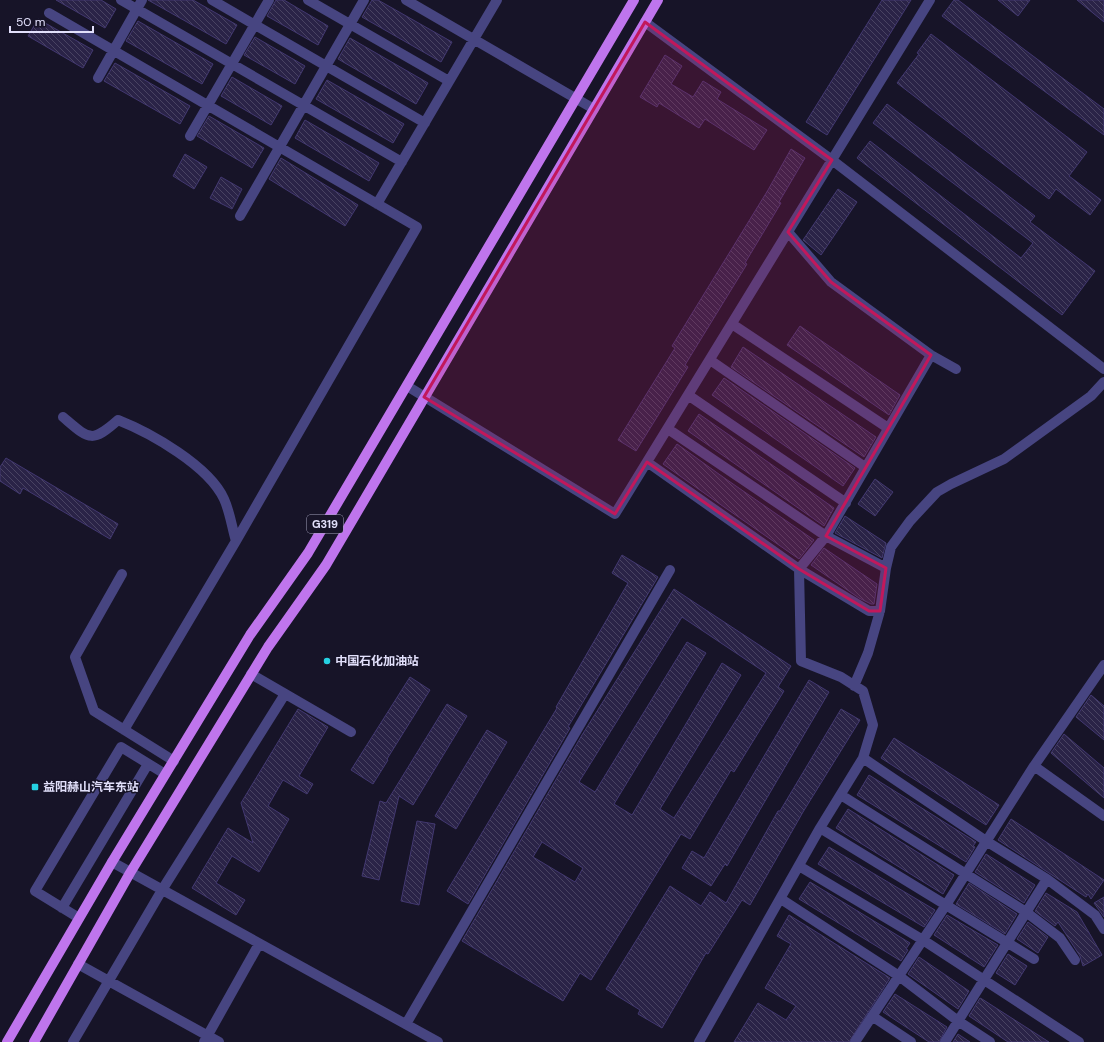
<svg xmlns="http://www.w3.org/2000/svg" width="1104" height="1042" viewBox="0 0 1104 1042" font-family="'DM Sans','Noto Sans SC',sans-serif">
  <defs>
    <pattern id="building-back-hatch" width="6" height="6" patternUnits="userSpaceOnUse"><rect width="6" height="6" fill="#2a2347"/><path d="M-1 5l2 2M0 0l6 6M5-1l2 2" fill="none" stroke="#494362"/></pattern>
  </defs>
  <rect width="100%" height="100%" fill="#171428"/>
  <path fill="url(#building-back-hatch)" stroke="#423870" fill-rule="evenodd" d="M56 0H101L116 9 105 28Z
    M148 0H193L237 25 226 44Z
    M276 0H284L328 26 318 45 267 16Z
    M372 0H378L452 42 441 62 362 17Z
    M882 0H911L827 135 806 122Z
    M954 0H958L1104 109V135L942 16Z
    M998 0H1030L1018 16Z
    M1077 0H1104V22Z
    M38 19 93 50 83 68 28 36Z
    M138 21 213 64 202 84 126 41Z
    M931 34 1087 152 1069 176 1101 200 1090 215 1056 189 1049 199 897 83 919 54 917 53Z
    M255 37 305 66 295 84 244 55Z
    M350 38 428 83 416 104 338 59Z
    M665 55 682 66 671 84 693 97 703 81 721 92 717 99 767 130 754 150 705 119 699 128 659 103 657 107 640 97Z
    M115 63 190 106 180 124 104 81Z
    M232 77 282 106 271 125 221 96Z
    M327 80 404 124 393 143 316 99Z
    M887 104 1035 216 1030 222 1095 271 1062 315 857 158 870 141 1021 258 1033 243 873 123Z
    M209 116 264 148 252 168 197 136Z
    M305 120 379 163 369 181 295 138Z
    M791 149 805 158 779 202 781 203 745 263 747 264 685 365 688 367 636 451 618 440 675 348 672 346 768 190Z
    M185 154 207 167 194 189 173 176Z
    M281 158 358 205 345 226 269 179Z
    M221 177 242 189 232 209 210 198Z
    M838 189 857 202 821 255 803 240Z
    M800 326 900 395 889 415 787 345Z
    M743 347 876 437 864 457 731 367Z
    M724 378 855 468 843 486 712 395Z
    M699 414 834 508 824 526 688 431Z
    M677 444 723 477 814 540 799 559 714 500 663 464Z
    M6 458 118 524 110 539 23 488 20 494 0 481V467Z
    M875 479 893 492 875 516 858 504Z
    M845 516 886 543 882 558 835 533Z
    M824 548 877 584 874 604H871L859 598 811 565Z
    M622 555 658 577 568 727 570 728 468 904 447 891 557 708 556 707 628 583 612 573Z
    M674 589 791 666 778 687 784 691 734 772 731 770 690 839 681 834 591 980 580 973 563 1001 462 941 582 735ZM682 617 766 673 674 818 660 809 741 675 722 663 632 815 614 804 706 653 687 642 595 792 579 782ZM542 842 583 868 575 882 533 857Z
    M410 677 430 690 387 759 388 760 373 784 351 770Z
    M809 680 829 692 727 866 725 864 711 886 682 868 692 851 704 858Z
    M1091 695 1104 706V740L1076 717Z
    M447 704 467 716 413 805 399 796 379 880 362 876 380 801 386 803Z
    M298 709 328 727 299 776 313 784 307 794 283 780 268 806 289 819 259 872 232 856 216 883 245 900 236 915 192 888 228 828 253 843 241 803Z
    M841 709 860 720 803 812 750 905 742 900 708 954 706 953 662 1028 638 1014 640 1010 606 989 670 886 701 906 710 892 726 903 778 811H780Z
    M487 730 507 742 456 829 435 816Z
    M1064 734 1104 768V798L1051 753Z
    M894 738 999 805 986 825 881 758Z
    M869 775 976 842 973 846 975 847 966 862 857 795Z
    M848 809 954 875 943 894 836 828Z
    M1011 819 1104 880 1091 899 1088 894 1086 897 998 840Z
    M417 821 435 824 419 905 401 901Z
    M829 847 935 910 924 927 818 864Z
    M986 854 1035 885 1024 903 975 872Z
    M810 882 910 943 906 949 908 950 901 961 799 899Z
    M969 883 1017 914 1005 934 956 904Z
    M1046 893 1077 912 1102 955 1083 966 1080 956 1058 922 1055 926 1035 911Z
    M1104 897V917L1094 903Z
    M789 915 890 978 849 1042H734L758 1003 786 1020 796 1006 765 988 791 944 777 936Z
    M947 915 998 945 984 967 934 935Z
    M1028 922 1048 937 1038 953 1017 939Z
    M1008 954 1027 966 1015 985 996 973Z
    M919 957 969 991 958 1009 908 974Z
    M895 994 947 1027 939 1042H929L883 1012Z
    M980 998 982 999 1049 1042H1008L969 1016Z
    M958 1034 970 1042H953Z"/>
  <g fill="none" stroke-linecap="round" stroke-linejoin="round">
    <path stroke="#474581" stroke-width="10" d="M121 0 402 162
      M212 0 425 123
      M308 0 449 81
      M406 0 594 109
      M49 13 417 227 236 541 124 730
      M645 22 832 160 1104 369
      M98 78 142 0
      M190 136 269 0
      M377 204 497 0
      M240 216 364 0
      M788 232 831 282 931 355 956 369
      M732 324 888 428
      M931 355 826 536 799 569 801 661 841 677 863 691 873 725 863 758 986 841 1047 879 1095 915 1104 929
      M710 360 865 467
      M407 386 615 514 930 0
      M688 395 846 503
      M63 417C89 439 91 444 118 420 151 433 209 466 224 499 230 512 232 528 236 541
      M668 429 826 536 886 568
      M647 462 799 569 869 611H880
      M122 574 75 657 94 711 174 761
      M251 674 351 732
      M854 686 868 653 880 611 886 568 891 547 910 521 937 492 951 484 1004 459 1091 396 1104 382
      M1034 766 1104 816
      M841 795 1026 912 1060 938 1075 960
      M820 828 1034 959
      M112 862 438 1042
      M799 866 923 940 1079 1042
      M781 899 899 976 958 1021 990 1042
      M62 908 148 764
      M79 918 35 891 121 747 165 774
      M78 964 219 1042
      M872 1016 911 1042
      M406 1024 670 570
      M73 1042 162 890 285 694
      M204 1042 259 944
      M699 1042 820 828 863 758
      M855 1042 946 905 1034 766 1104 665
      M945 1042 1047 879"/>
    <path stroke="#bf75ed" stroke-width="10" d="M7 1042 112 862 250 635 308 553 634 0
      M34 1042 130 873 268 647 326 565 658 0"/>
  </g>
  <path fill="#c2185b" fill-opacity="0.2" stroke="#c2185b" stroke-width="3" stroke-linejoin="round" d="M645 22 832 160 788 232 831 282 931 355 826 536 886 568 880 611H869L799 569 647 462 615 514 424 397Z"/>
  <g fill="#25d1e2" stroke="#171428" stroke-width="1.5">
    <circle cx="327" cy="661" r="4"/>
    <rect x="31" y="783" width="8" height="8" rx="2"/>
  </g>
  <g text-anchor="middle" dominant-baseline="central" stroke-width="3" stroke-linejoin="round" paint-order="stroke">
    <rect fill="#171428" stroke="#a5a3bc" stroke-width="1" x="307" y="515" width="36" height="18" rx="3"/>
    <g font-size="11" font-weight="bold" fill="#e2e0fb">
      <text x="325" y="524">G319</text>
    </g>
    <g font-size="12" font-weight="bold" fill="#e2e0fb" stroke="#171428" text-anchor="start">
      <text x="335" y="661">中国石化加油站</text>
      <text x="43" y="787">益阳赫山汽车东站</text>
    </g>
  </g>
  <path d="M10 26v6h83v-6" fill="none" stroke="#e2e0fb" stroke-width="2"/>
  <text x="16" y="26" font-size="12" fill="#e2e0fb" stroke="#171428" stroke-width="3" paint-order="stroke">50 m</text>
</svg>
